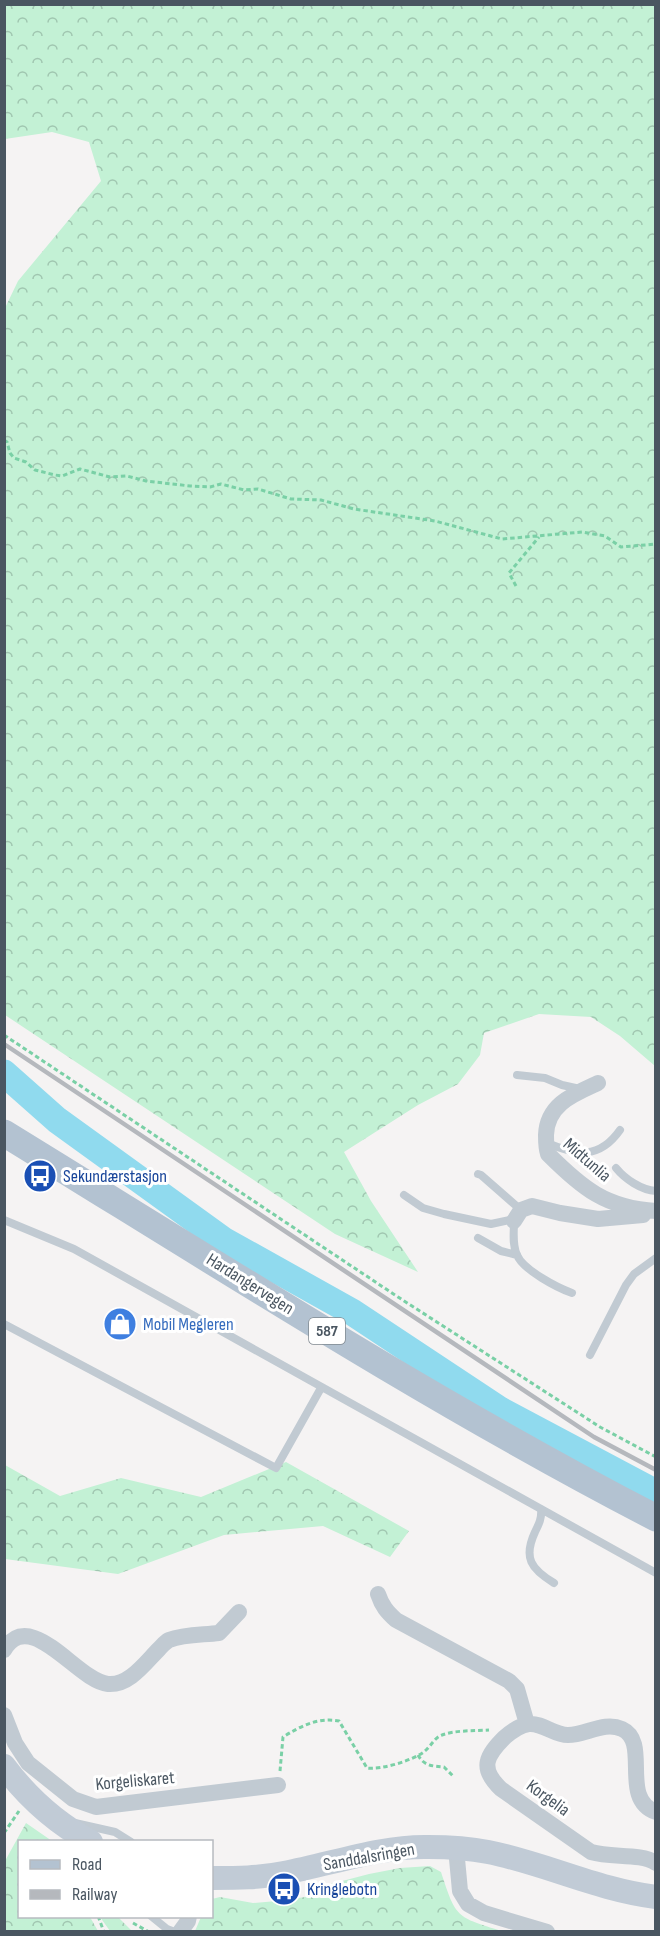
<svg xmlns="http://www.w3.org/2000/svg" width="660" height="1936" viewBox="0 0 660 1936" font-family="'Sofia Sans Condensed',sans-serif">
  <defs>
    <pattern id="forest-crowns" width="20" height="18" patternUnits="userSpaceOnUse" patternTransform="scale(1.5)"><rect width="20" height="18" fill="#c3f1d5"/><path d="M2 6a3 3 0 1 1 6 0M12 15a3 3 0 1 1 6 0" fill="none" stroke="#a0c6b0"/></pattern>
  </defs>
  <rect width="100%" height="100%" fill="#f5f3f3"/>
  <path fill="url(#forest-crowns)" d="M5 4 655 5V1066L620 1036 591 1017 539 1014 484 1033 480 1055 458 1084 418 1105 344 1152 371 1201 418 1272 335 1234 5 1015V308L18 281 101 181 89 142 52 132 5 139Z
    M286 1462 409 1531 390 1557 323 1526 224 1535 118 1574 5 1559V1465L60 1496 121 1478 201 1497Z
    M26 1823 52 1841 20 1842V1916L90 1917 98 1931H5V1861Z
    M430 1866 441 1872C456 1918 456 1917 502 1931H195L201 1917 212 1916V1899L220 1897 253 1903 288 1900 310 1896 327 1885 369 1874 400 1868Z
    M100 1917H118L132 1931H110Z"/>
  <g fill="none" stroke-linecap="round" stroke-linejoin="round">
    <path stroke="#90daee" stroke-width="27" d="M4 1073 57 1120 223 1240 352 1312 500 1410 656 1493"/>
    <path stroke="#7ad0a6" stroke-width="3" stroke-dasharray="4.5 3" stroke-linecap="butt" d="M4 440 7 442 10 453 14 458 26 462 35 470 55 475 62 476 80 469 110 477 127 476 146 481 190 486 210 487 221 484 244 490 258 489 291 499 321 500 354 509 435 521 502 539 582 532 605 536 621 547 656 544
      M516 586 509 573 539 537
      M4 1035 398 1297 600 1427 656 1457
      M418 1755C424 1766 432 1766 444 1767L454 1777
      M280 1771 283 1737C301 1726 318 1717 339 1721L367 1768C382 1770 414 1760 425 1751 431 1746 435 1737 442 1735 455 1730 475 1731 489 1730
      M4 1833 19 1811
      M98 1916 104 1932
      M133 1923 149 1932"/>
    <path stroke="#c1cad2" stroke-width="8" d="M517 1075 545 1078 562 1085 580 1089 581 1091
      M547 1143C576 1155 599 1160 620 1130
      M616 1168C625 1179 641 1190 656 1191
      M478 1174 481 1175 521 1210
      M404 1195 423 1208 444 1214 491 1224 510 1220 514 1221C514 1232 512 1245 517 1255 523 1270 558 1288 572 1293
      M4 1220 74 1249 656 1573
      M478 1238 501 1251 517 1255
      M4 1324 276 1468 321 1388
      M590 1355 626 1285 634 1274 656 1258
      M541 1509C542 1518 539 1524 535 1532 523 1558 531 1569 554 1583
      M75 1823 115 1832 131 1842
      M151 1916 167 1929 175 1932"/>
    <path stroke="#c1cad2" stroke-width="16" d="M598 1083C574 1094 547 1104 546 1135 546 1142 546 1148 548 1154 582 1188 606 1208 656 1211
      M514 1221 521 1210 532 1206 560 1213 598 1219 643 1215
      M378 1594C382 1606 387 1612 396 1620L509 1681 517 1689 527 1724
      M4 1650C31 1606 77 1681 108 1684 129 1686 145 1663 159 1649 162 1646 165 1642 169 1640 184 1634 203 1635 219 1633L239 1612
      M4 1715 15 1743 28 1763 73 1799 96 1807 278 1785
      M656 1812C619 1799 651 1742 622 1729 604 1721 586 1735 568 1735 554 1735 543 1723 529 1724 520 1725 512 1731 505 1737 486 1756 479 1768 501 1789L591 1852C612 1858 640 1853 656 1863
      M456 1848 460 1891 468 1904 484 1913 547 1932
      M180 1932 188 1921 189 1916"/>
    <path stroke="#c1cbd6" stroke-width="24" d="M4 1766C28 1798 56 1823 91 1842
      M212 1878C236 1878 260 1878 284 1873 332 1864 380 1846 428 1847 448 1847 468 1848 488 1852 544 1863 598 1890 656 1897"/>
    <path stroke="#b3c2d1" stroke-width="27" d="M4 1133C219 1265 432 1402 656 1518"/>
    <path stroke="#b5b8bd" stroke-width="4.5" d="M4 1044 594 1437 656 1470"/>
  </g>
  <defs>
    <g id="bus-disc" transform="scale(1.725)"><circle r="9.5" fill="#1a4fb4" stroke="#fff"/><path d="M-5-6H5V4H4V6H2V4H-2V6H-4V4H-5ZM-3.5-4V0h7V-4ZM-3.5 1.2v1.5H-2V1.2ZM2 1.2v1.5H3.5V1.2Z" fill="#fff"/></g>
    <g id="shop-disc" transform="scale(1.725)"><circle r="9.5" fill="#3f7fe0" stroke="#fff"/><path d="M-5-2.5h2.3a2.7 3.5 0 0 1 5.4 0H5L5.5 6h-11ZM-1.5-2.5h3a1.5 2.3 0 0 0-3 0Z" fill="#fff"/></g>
  </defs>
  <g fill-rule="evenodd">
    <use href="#bus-disc" x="40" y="1176"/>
    <use href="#shop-disc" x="120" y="1324"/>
    <use href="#bus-disc" x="284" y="1889"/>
  </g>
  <g text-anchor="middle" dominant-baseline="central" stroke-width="6" stroke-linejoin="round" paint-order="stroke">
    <rect fill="#fff" stroke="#808990" stroke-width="1.5" x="309" y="1318" width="36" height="26" rx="4.5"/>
    <g font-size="16" font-weight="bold" fill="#4a5661">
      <text x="327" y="1331">587</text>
    </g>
    <g font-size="18" fill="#4a5661" stroke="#fff">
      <text transform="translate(587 1160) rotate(41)">Midtunlia</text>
      <text transform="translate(250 1284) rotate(32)">Hardangervegen</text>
      <text transform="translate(135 1781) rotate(-5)">Korgeliskaret</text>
      <text transform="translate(548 1798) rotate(36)">Korgelia</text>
      <text transform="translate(369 1857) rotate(-10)">Sanddalsringen</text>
    </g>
    <g font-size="18" fill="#164399" stroke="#fff" text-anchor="start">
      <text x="63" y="1176">Sekundærstasjon</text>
      <text x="307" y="1889">Kringlebotn</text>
    </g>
    <g font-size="18" fill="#366cbe" stroke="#fff" text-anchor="start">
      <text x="143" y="1324">Mobil Megleren</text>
    </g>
  </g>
  <rect width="660" height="1936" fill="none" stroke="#4a5661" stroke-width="12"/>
  <rect x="18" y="1840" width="195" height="78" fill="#ffffff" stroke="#b7bbc0" stroke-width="1.5"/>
  <rect x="30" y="1860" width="30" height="9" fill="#b3c2d1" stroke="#b7bbc0" stroke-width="1.5"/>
  <text x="72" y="1870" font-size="18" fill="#4a5661">Road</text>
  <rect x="30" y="1890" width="30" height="9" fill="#b5b8bd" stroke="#b7bbc0" stroke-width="1.5"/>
  <text x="72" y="1900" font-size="18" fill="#4a5661">Railway</text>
</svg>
